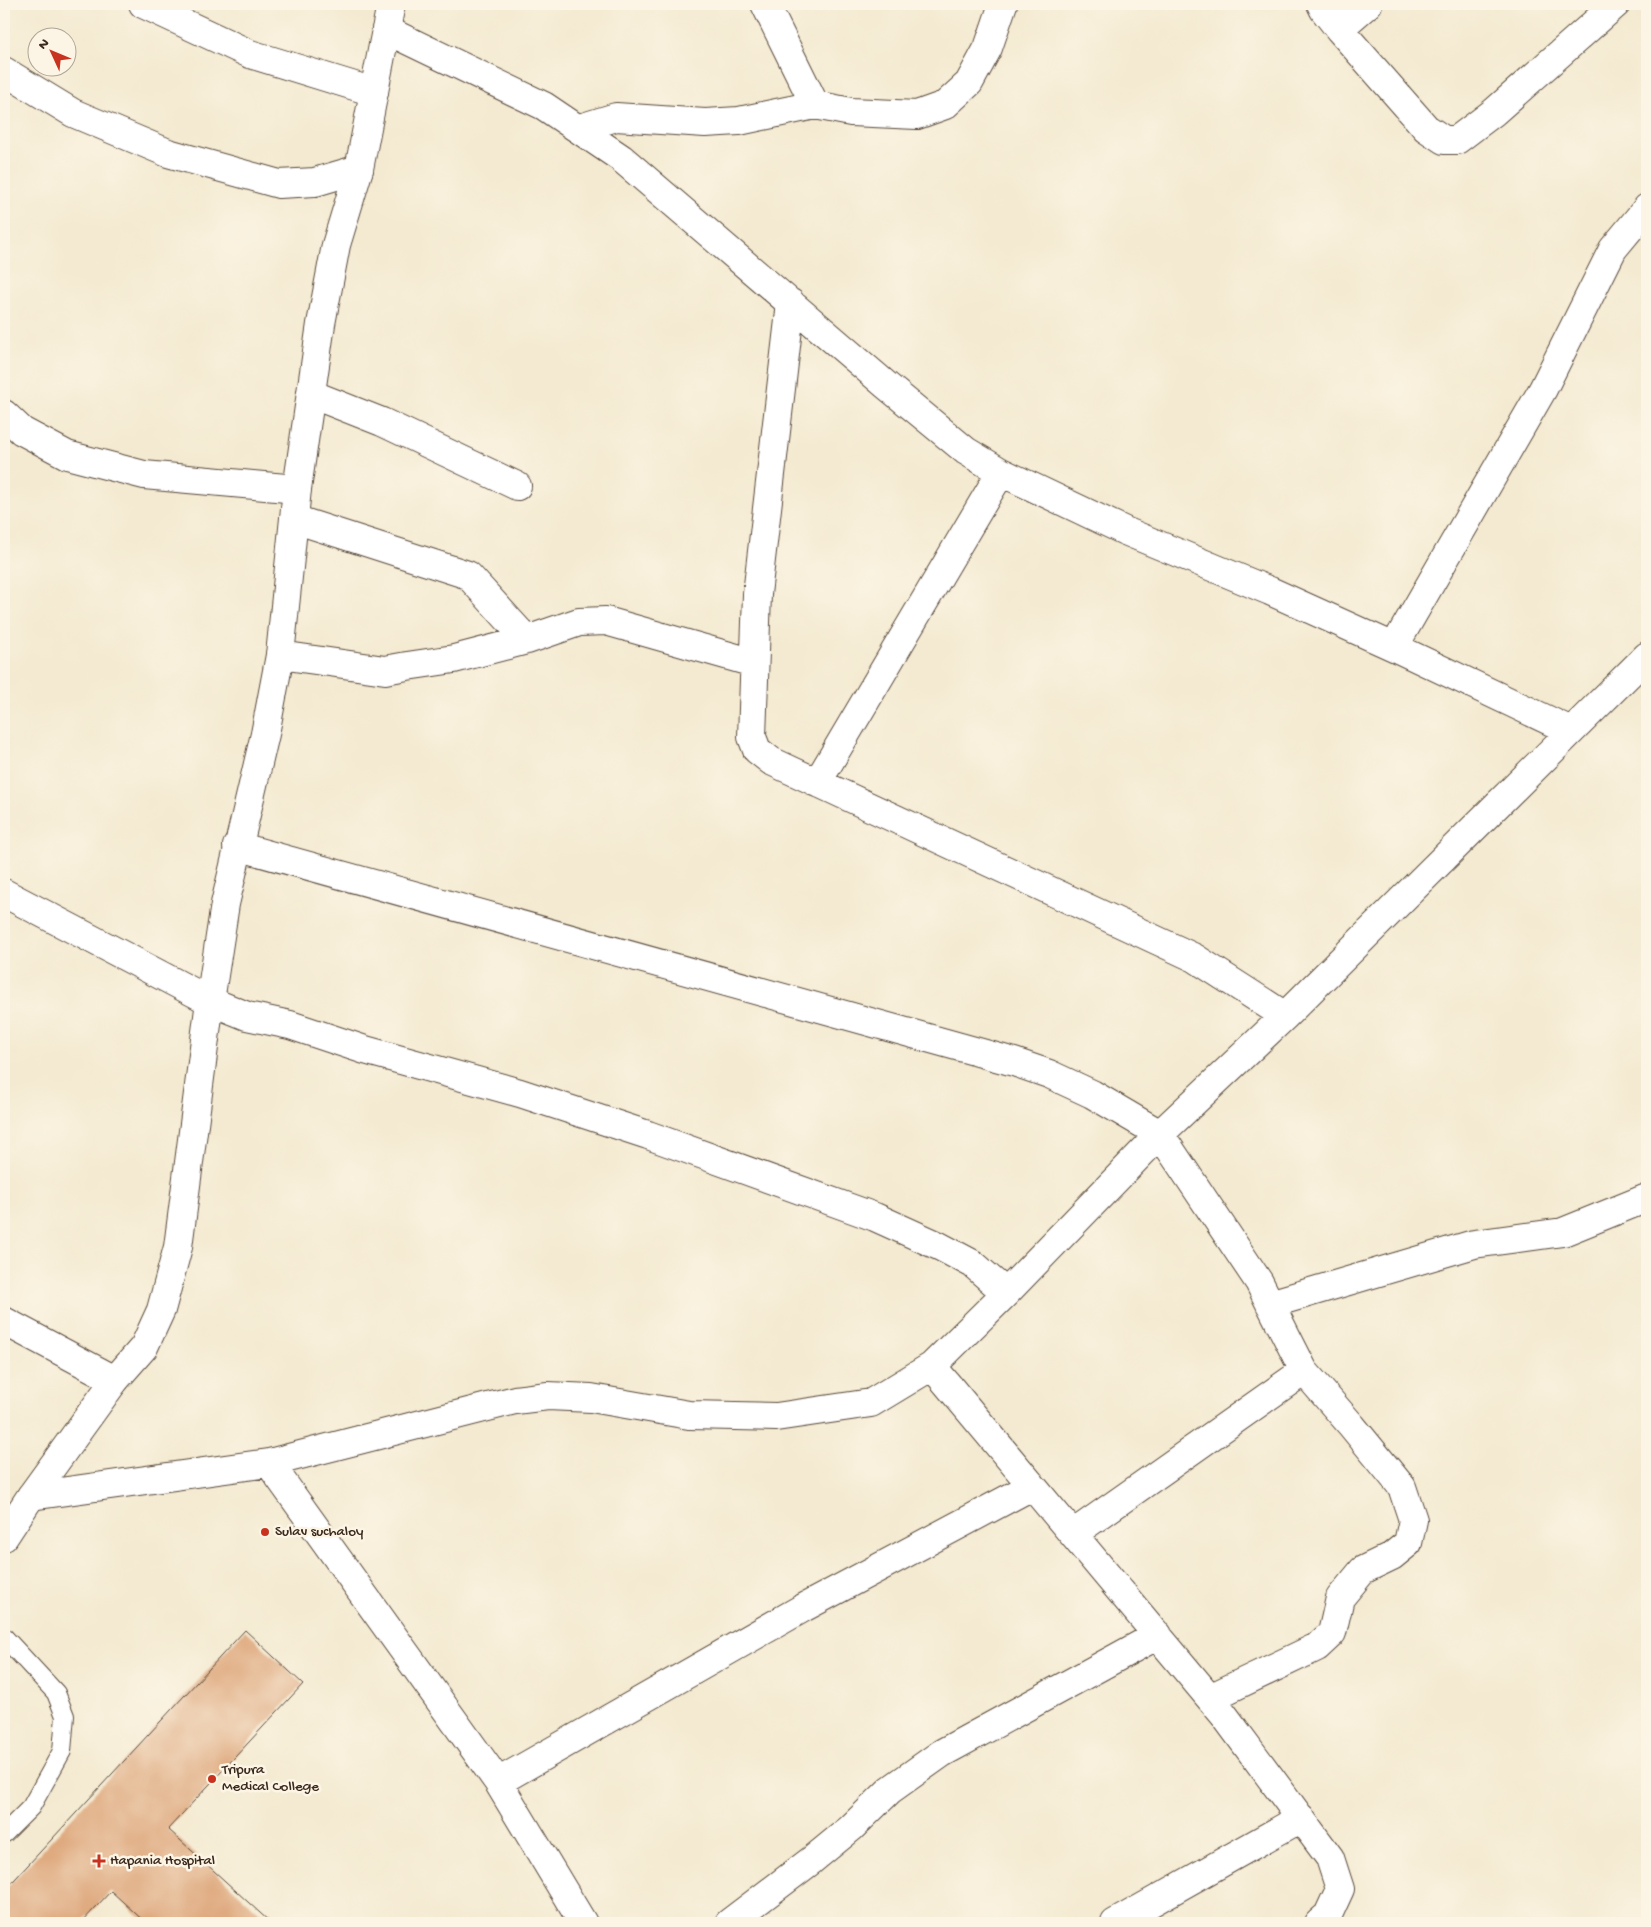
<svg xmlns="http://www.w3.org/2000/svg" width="1651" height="1927" viewBox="0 0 1651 1927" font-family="'Gochi Hand',sans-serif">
  <rect width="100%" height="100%" fill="#fcf5e5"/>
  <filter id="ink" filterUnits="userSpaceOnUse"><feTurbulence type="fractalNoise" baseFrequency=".02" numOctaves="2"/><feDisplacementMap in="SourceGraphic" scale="10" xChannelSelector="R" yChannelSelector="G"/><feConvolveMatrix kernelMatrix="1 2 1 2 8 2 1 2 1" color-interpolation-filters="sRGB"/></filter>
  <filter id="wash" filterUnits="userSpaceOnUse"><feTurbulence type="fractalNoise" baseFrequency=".0096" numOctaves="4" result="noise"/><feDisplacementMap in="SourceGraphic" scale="20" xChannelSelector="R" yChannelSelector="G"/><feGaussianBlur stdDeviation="1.12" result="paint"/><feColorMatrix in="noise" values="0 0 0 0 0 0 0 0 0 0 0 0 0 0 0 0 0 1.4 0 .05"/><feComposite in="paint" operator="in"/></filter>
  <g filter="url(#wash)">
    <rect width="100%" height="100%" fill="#f4ead1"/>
    <g id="blocks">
      <path fill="#dfaa80" d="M245 1630 303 1684 168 1829 271 1923H146L111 1891 81 1923H4V1891Z"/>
    </g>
  </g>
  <g filter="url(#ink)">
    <use href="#blocks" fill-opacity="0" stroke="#574739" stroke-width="1"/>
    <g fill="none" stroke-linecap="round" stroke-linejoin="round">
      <g stroke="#574739" stroke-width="20">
        <path id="service" d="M4 1637 56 1693 65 1716 62 1751 31 1807 4 1834"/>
      </g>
      <g stroke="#574739" stroke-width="30">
        <path id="minor" d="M143 4 250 54 374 92
          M765 4 815 105
          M1321 4 1324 10 1339 29 1426 128 1444 140H1457L1494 112 1616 4
          M1339 29 1368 4
          M386 30 544 106 621 158 886 385 966 451 1001 472 1125 531 1270 591 1394 647 1571 731
          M4 71 73 113 168 153 279 184 315 182 359 169
          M580 128 616 117 705 123 739 121 815 105 851 112 917 115 945 105 969 83 988 48 1003 4
          M791 303 757 594 752 737 757 750 771 761 1195 958 1285 1016
          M311 394 382 422 517 486
          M4 414 22 431 67 455 144 475 297 489
          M294 519 468 575 527 640
          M1394 647 1543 389 1613 249 1647 208
          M280 655 385 670 407 666 454 659 527 640 579 622 606 621 754 663
          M817 783 1001 472
          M237 846 1014 1062 1049 1074 1092 1094 1160 1134 1259 1282 1304 1371 1352 1426 1402 1487 1413 1520 1408 1543 1392 1556 1363 1570 1340 1598 1332 1633 1317 1647 1210 1698
          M4 893 210 1001 247 1016 290 1025 365 1050 520 1093 648 1135 875 1217 939 1246 973 1264 1006 1293
          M1270 1304 1474 1244 1563 1232 1647 1198
          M4 1321 115 1380
          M932 1366 1224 1715 1330 1858 1340 1889 1328 1915 1319 1923
          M269 1463 498 1782 583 1923
          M31 1496 269 1463 515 1400 548 1396 591 1398 689 1415 776 1417 871 1403 932 1366 1006 1293 1160 1134 1285 1016 1647 656
          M1073 1534 1304 1371
          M498 1782 803 1608 1032 1486
          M729 1923 812 1860 851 1828 890 1790 942 1753 1158 1635
          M1115 1923 1301 1818"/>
      </g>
      <g stroke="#574739" stroke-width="30">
        <path id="tertiary" d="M4 1537 31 1496 115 1380 144 1347 161 1310 178 1247 210 1001 225 904 265 734 280 655 297 489 321 324 336 245 359 169 391 4"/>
      </g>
      <use href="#service" stroke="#fff" stroke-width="18"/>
      <use href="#minor" stroke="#fff" stroke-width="28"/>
      <use href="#tertiary" stroke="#fff" stroke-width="28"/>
    </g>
  </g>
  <g fill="#c8321e" stroke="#fcf5e5" stroke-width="2">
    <circle cx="265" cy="1532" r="5"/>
    <circle cx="212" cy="1779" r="5"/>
    <path d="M96.5 1853.5h5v5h5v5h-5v5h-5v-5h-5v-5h5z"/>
  </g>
  <g text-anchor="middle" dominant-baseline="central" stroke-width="5" stroke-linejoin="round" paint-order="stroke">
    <g font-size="15" fill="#3b2a1e" stroke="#fcf5e5" text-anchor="start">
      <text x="275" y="1532">Sulav suchaloy</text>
      <text x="222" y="1770">Tripura<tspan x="222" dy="17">Medical College</tspan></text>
      <text x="110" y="1861">Hapania Hospital</text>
    </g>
  </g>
  <rect width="1651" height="1927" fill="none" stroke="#fcf5e5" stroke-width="20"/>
  <g transform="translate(52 52) rotate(314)"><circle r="24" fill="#fcf5e5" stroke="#afa495"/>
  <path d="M0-4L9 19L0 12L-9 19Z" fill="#c8321e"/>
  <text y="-8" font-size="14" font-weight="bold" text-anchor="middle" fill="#3b2a1e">N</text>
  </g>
</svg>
